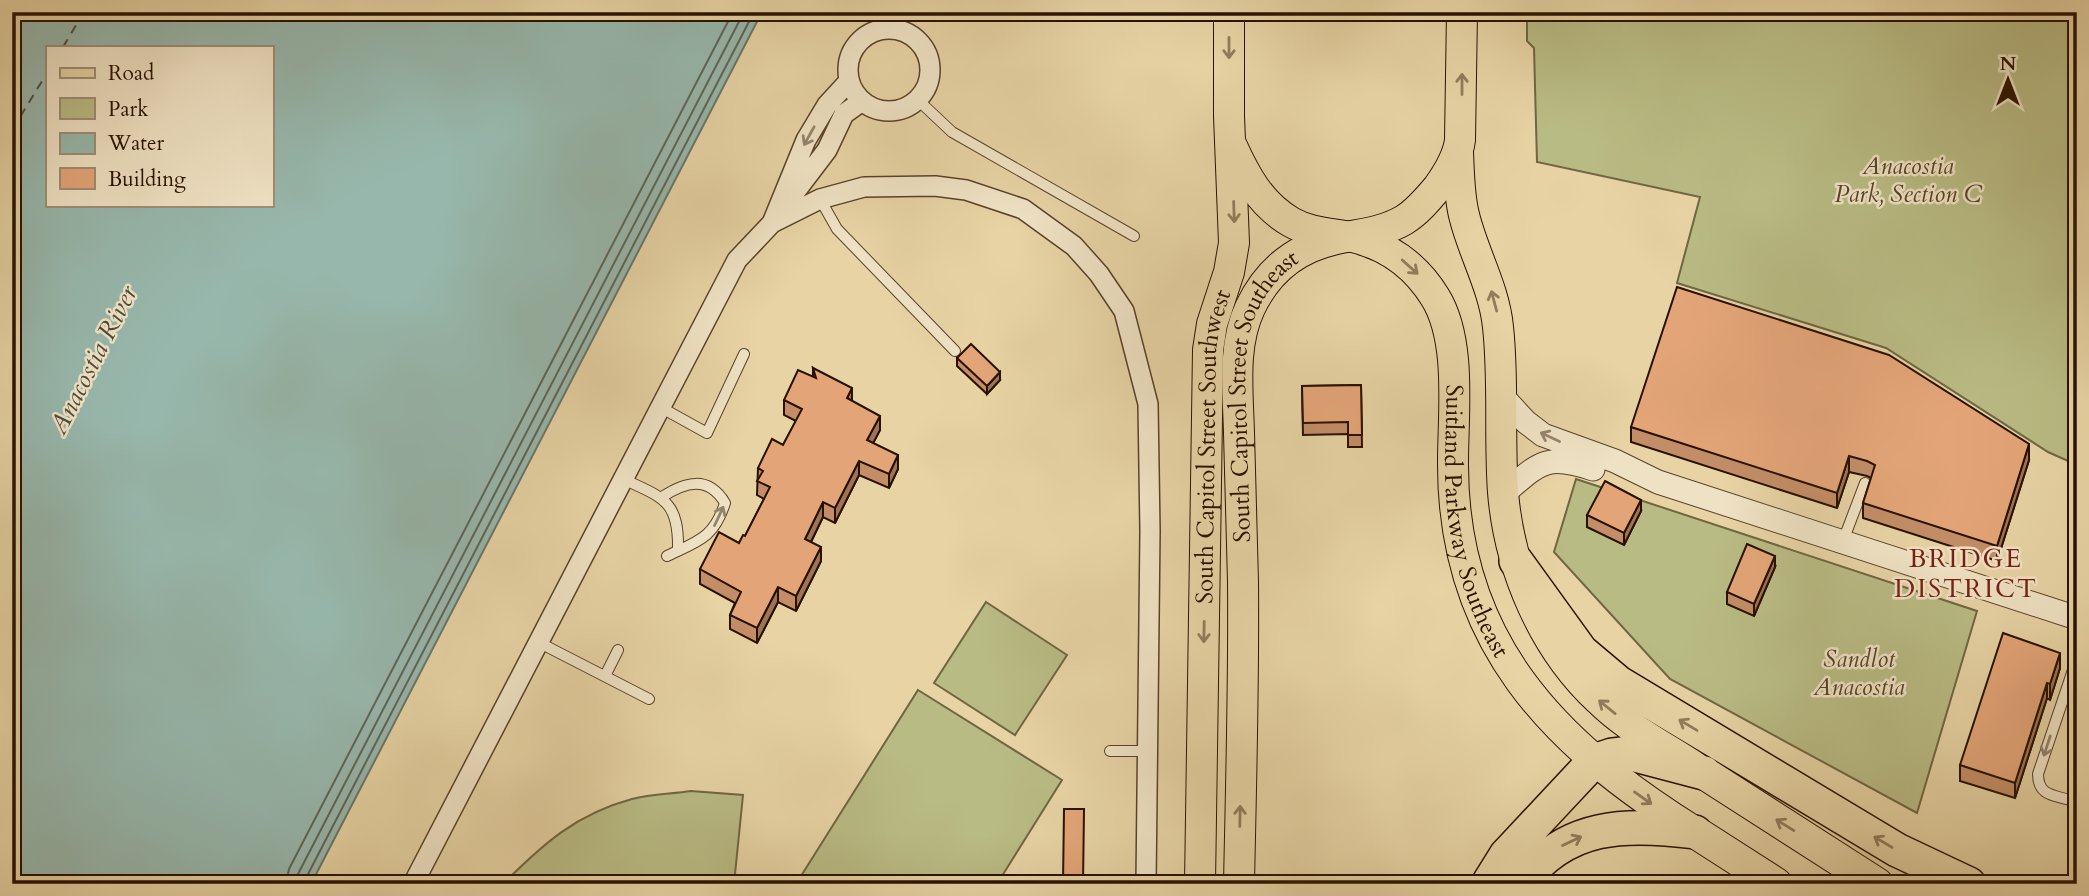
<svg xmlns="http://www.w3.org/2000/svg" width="2089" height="896" viewBox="0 0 2089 896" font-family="Cardo,serif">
  <rect width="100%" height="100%" fill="#e7d3a4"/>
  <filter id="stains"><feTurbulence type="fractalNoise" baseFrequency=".00286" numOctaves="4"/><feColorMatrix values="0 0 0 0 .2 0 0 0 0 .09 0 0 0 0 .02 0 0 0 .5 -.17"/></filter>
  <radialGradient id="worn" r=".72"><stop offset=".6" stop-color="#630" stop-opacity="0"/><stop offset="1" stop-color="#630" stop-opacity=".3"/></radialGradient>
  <path fill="#b9bb84" stroke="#706642" stroke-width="2" d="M1527 12H2077V465L2048 452 1886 348 1677 283 1700 197 1537 162 1534 48 1527 41Z
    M1576 479 1977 611 1917 813 1670 679 1554 552Z
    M986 602 1067 655 1015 735 934 683Z
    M918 690 1062 780 997 884H796Z
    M691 791 743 795 734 884H503C543 844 576 814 632 799 651 794 672 794 691 791Z
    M1023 875H1060V884H1022Z"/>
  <path fill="#97b7ac" stroke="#6b7568" stroke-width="2" fill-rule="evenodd" d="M12 12H762L311 884H12ZM47 47H271V205H47Z"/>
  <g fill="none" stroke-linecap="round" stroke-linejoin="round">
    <path stroke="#606456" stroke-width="2" d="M286 884 289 869 733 12
      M296 884 298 874 744 12
      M305 884 306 878 754 12"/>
    <path stroke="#4f4b3d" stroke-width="2" stroke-dasharray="9 7" stroke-linecap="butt" d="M63 47 84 12
      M12 130 47 73"/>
    <g stroke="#58422a" stroke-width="12">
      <path id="service" d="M918 100 952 132 1134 236
        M820 199 837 229 955 351
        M660 407 707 433 744 354
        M623 479C664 498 679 501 678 550
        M662 497C685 482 708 475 725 503 714 538 698 541 667 556
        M1843 541 1865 483
        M538 642 649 699
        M605 676 618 650
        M1110 751H1147
        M2073 801C2055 795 2038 797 2038 774L2077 658"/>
    </g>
    <g stroke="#58422a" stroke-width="22">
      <path id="minor" d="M848 70a41 41 0 1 1 82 0a41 41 0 1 1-82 0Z
        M789 200 827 150 844 114 862 101
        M772 223 806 140 827 105 849 81
        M413 884 737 260 772 223 820 199 864 187 935 186 966 190 1023 209 1074 246 1099 274 1124 311 1148 404 1150 531 1146 884"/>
    </g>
    <g stroke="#58422a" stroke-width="25">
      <path id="tertiary" d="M1502 396 1526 422 1543 435 1615 461 1658 482 2077 618
        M1503 494C1540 463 1545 453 1593 469"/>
    </g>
    <g stroke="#281101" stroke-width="32">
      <g id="primary">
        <path id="s1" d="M1231 144C1245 175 1260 204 1291 222 1310 233 1330 233 1352 237 1387 245 1416 266 1435 297 1462 340 1453 413 1453 462 1452 640 1552 743 1695 832"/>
        <path d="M1458 152C1459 173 1459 195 1464 215 1473 253 1494 287 1498 327 1504 382 1499 437 1503 492 1509 568 1543 648 1599 700 1626 727 1663 746 1695 767"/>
        <path id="s2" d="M1200 884 1208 350 1212 324 1229 272 1234 243 1229 116V12"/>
        <path id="s3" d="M1239 884C1241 783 1244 682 1243 582 1242 532 1240 483 1239 433 1238 392 1232 346 1250 308 1267 272 1294 249 1333 240 1357 234 1382 233 1404 220 1417 212 1428 199 1438 187 1448 173 1458 157 1460 140L1462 12"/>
      </g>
    </g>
    <g stroke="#281101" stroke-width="34">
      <path id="trunk" d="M1704 773 1877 884
        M1695 832 1776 884"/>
    </g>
    <g stroke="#281101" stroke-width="36">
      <path id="motorway" d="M1516 561 1581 651 1619 683 1897 850 1969 884
        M1488 884 1506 855 1594 761 1612 755 1628 753 1704 773
        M1521 884C1565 823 1627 823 1695 832"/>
    </g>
    <use href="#service" stroke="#efe2c4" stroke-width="10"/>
    <use href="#minor" stroke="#efe2c4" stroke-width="19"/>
    <use href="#tertiary" stroke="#efe2c4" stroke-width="23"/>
    <use href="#primary" stroke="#e7d3a4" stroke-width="30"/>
    <use href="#trunk" stroke="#e7d3a4" stroke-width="32"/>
    <use href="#motorway" stroke="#e7d3a4" stroke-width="33"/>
  </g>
  <path fill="#c38e67" stroke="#281101" stroke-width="2" d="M957 358 1000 380 987 394 957 366Z
    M813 368 852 401 880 430 873 443 898 469 889 488 859 475 835 523 823 517 811 542 821 561 796 611 778 602 757 643 730 629V615L735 603 700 584V569L739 543 745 536 764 499 757 495 758 468 783 445 796 421 784 415V400L813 377Z
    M1361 385 1362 447H1348V434L1303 435 1302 386Z
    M1631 427 2029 460 1997 561 1863 518V503L1871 478 1867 476 1849 472 1837 508 1631 442Z
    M1641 511 1624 545 1587 527V515Z
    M1775 567 1754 616 1727 604V592Z
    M2060 668 2050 700 2047 698 2015 798 1960 781V765Z"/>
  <path fill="#9f7454" stroke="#281101" stroke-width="2" d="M1000 372V380L987 394V386Z
    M852 388V403L847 398Z
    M880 416V430L867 455V440Z
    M2029 444V460L1997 561V546Z
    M898 455V469L889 488V474Z
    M1849 456V472L1837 508V493Z
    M859 461V475L835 523V508Z
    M1641 500V511L1624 545V533Z
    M823 502V517L805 554V539Z
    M821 547V561L796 611V596Z
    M1775 556V567L1754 616V604Z
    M778 587V602L757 643V628Z
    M2060 653V668L2050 700V684Z
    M2047 683V698L2015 798V783Z"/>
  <path fill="#e3a578" stroke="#281101" stroke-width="2" d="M1677 287 1889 355 2029 444 1997 546 1863 503 1875 465 1867 461 1849 456 1837 493 1631 427Z
    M971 344 1000 372 987 386 957 358Z
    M813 368 852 388 847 398 880 416 867 440 898 455 889 474 859 461 835 508 823 502 805 539 821 547 796 596 778 587 757 628 730 615 741 592 700 569 719 532 739 543 743 535 745 536 770 487 757 481 763 471 758 468 772 439 783 445 802 409 784 400 798 370 816 378Z
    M1361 385 1362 435H1348V422L1303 423 1302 386Z
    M1605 481 1641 500 1624 533 1587 515Z
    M1747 544 1775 556 1754 604 1727 592Z
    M2003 633 2060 653 2050 684 2047 683 2015 783 1960 765Z
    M1064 809H1084L1083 884H1063Z"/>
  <defs><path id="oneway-shaft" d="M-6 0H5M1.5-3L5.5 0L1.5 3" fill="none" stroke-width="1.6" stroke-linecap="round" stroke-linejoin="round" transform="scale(1.75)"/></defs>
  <g stroke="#917c5b">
    <use href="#oneway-shaft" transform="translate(1229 48) rotate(90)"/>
    <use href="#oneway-shaft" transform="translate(1462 84) rotate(-90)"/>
    <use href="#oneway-shaft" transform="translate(1234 212) rotate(88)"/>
    <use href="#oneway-shaft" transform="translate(1410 267) rotate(42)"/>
    <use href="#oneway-shaft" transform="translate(1494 301) rotate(-105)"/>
    <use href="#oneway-shaft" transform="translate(1204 632) rotate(91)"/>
    <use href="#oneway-shaft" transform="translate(1607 707) rotate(-141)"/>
    <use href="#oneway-shaft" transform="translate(1688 725) rotate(-149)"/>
    <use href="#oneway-shaft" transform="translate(1643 798) rotate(35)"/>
    <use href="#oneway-shaft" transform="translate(1240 816) rotate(-89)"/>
    <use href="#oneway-shaft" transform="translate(1785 825) rotate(-148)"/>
    <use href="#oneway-shaft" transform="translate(1572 841) rotate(-26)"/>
    <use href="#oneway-shaft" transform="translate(1883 842) rotate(-149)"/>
  </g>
  <g stroke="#95846c">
    <use href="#oneway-shaft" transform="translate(809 136) rotate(119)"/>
    <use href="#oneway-shaft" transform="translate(1550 437) rotate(-155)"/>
    <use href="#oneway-shaft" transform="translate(719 516) rotate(-65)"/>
    <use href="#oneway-shaft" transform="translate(2047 746) rotate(108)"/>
  </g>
  <g text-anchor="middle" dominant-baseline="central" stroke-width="5" stroke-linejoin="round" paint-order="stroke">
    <g font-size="24" font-style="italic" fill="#544428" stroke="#efe2c4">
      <text x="1908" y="166">Anacostia<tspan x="1908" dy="28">Park, Section C</tspan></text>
      <text x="1859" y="659">Sandlot<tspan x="1859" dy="28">Anacostia</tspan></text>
    </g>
    <g font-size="24" fill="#281101" stroke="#efe2c4">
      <text stroke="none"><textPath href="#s3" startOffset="495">South Capitol Street Southeast</textPath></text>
      <text stroke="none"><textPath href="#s2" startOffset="438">South Capitol Street Southwest</textPath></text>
      <text stroke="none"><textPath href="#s1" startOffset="499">Suitland Parkway Southeast</textPath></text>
    </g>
    <g font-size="26" font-style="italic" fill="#4f4b3d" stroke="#efe2c4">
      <text transform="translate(93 360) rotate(-63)">Anacostia River</text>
    </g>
    <g font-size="26" letter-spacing="2" fill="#7a1f14" stroke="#efe2c4">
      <text x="1966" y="558">BRIDGE<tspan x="1966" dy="30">DISTRICT</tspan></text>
    </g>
  </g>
  <rect width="2089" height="896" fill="none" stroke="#e7d3a4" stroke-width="42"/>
  <rect x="14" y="14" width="2061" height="868" fill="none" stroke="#281101" stroke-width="3.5"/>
  <rect x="21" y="21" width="2047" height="854" fill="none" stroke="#281101" stroke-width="2"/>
  <rect x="46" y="46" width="228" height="161" fill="#efe2c4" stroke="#9f8e76" stroke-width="2"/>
  <rect x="60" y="68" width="35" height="10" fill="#e7d3a4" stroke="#9f8e76" stroke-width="2"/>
  <text x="108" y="80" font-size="21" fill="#281101">Road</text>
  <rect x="60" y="98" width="35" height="21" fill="#b9bb84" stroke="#9f8e76" stroke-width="2"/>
  <text x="108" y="116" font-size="21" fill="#281101">Park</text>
  <rect x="60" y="133" width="35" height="21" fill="#97b7ac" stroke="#9f8e76" stroke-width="2"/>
  <text x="108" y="150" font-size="21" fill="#281101">Water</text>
  <rect x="60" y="168" width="35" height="21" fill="#e3a578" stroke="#9f8e76" stroke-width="2"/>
  <text x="108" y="186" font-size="21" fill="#281101">Building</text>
  <g transform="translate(2008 80)" stroke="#efe2c4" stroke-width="5" paint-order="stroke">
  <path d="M0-5L12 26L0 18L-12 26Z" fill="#281101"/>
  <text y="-10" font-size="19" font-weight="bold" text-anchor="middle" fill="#281101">N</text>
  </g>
  <rect width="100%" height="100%" filter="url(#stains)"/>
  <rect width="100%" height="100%" fill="url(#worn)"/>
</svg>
